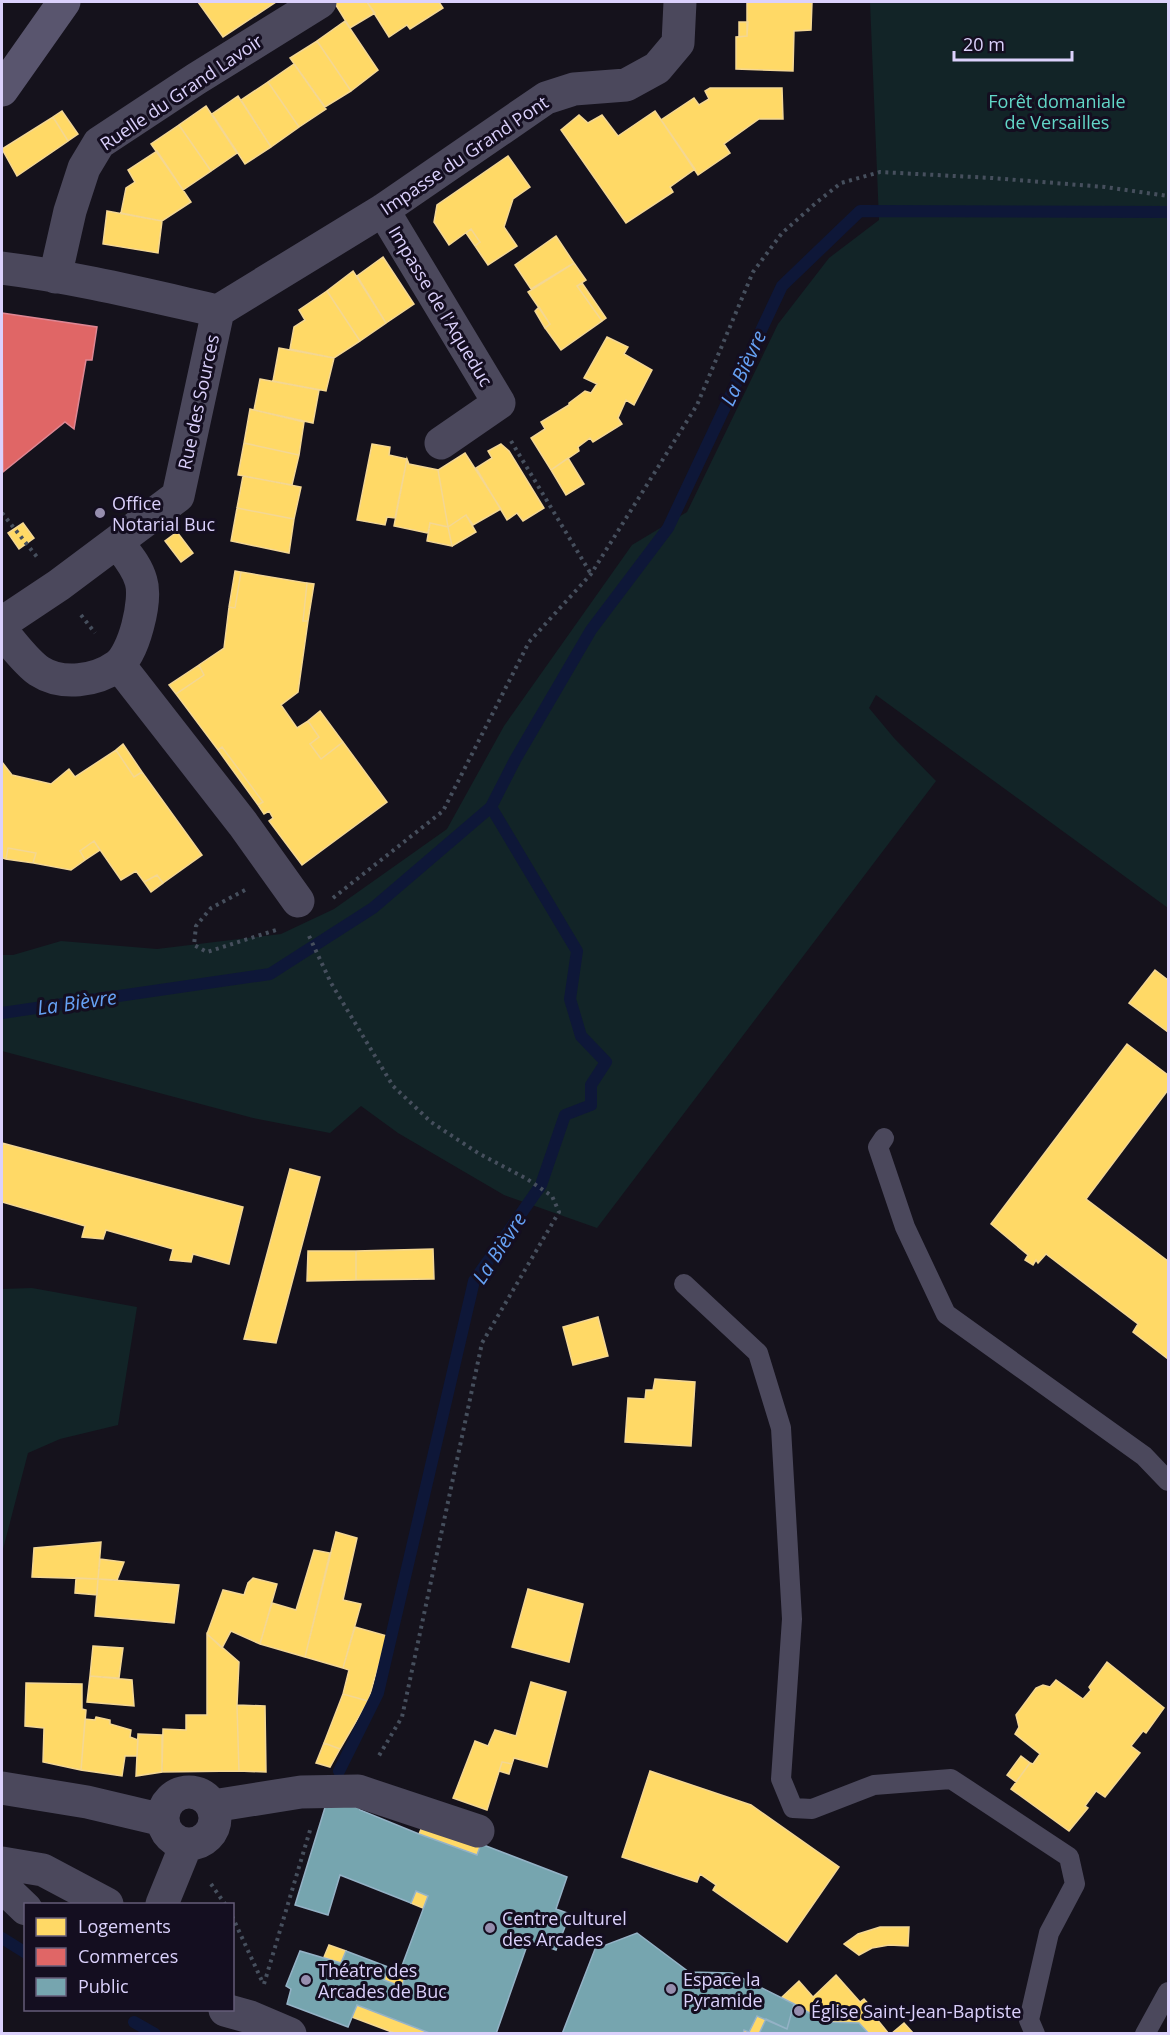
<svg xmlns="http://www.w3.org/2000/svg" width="1170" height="2035" viewBox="0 0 1170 2035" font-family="'Open Sans',sans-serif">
  <rect width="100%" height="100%" fill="#15121c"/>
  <path fill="#122427" d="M870 2H1168V908L876 695 869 708 894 738 936 781 597 1228 504 1195 398 1133 361 1106 330 1133 253 1118 2 1051V955H13L61 941 157 949 281 934 334 909 447 829 504 726 632 545 687 512 778 324 829 258 879 220Z
    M32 1288 137 1307 118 1425 60 1439 28 1453 2 1553V1289Z"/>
  <path fill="#ffd966" stroke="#f4d793" stroke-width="1.5" d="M198 2H276L223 37Z
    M334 2H367L375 13 350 28Z
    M367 2H439L443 8 410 29 407 25 389 37Z
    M747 2H812L811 30 794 31 793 71 736 69V37L747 36Z
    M345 21 378 70 351 91 317 41Z
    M739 22H748L747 36 739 37Z
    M317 41 351 91 325 107 290 58Z
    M294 64 326 109 299 127 268 82Z
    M268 82 299 127 271 147 241 100Z
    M710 88H782L783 119H759L724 144 730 153 698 175 661 120 694 98 699 105 709 99 705 91Z
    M238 96 271 147 245 164 212 114Z
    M206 106 237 153 211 171 179 125Z
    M62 111 78 134 68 141 53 117Z
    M655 111 695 169 670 187 673 192 626 223 561 130 579 115 588 123 602 115 618 136Z
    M53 117 68 141 17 176 2 149Z
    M179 125 211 171 183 190 151 144Z
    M157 151 191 202 162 221 121 213 126 188 135 182 128 170Z
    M508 156 530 187 513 199 504 227 517 246 488 265 475 246 480 242 471 229 449 245 434 222 437 205Z
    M107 211 162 221 158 253 103 244Z
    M471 229 480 242 475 246 466 233Z
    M556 236 574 263 531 289 515 265Z
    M383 257 414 304 386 323 357 276Z
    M574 263 586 280 577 286 602 321 561 350 545 328 550 324 528 292Z
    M353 271 386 323 360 341 327 291Z
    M582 283 606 318 602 321 577 286Z
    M327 291 360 341 334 358 290 349 294 327 305 320 299 310Z
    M539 307 550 324 545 328 535 311Z
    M607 337 628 347 624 354 652 370 634 405 626 400 618 418 622 424 593 442 590 438 578 447 579 451 551 470 531 438 545 429 541 422 569 405V403L585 391 591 393 597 384 584 378Z
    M279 348 334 358 326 391 273 381Z
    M260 379 319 390 313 423 254 410Z
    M250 409 304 422 299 455 244 443Z
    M244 443 299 455 292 485 238 475Z
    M372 444 390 447 389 455 407 459 395 518 387 517 385 525 357 520Z
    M501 444 509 451 544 508 523 521 517 513 507 520 476 468 492 458 488 451Z
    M465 453 501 509 473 525 466 515 448 527 438 470Z
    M568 458 584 484 566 495 551 470Z
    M407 459 409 464 438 470 448 527 430 523 428 533 394 526Z
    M243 476 301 487 294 519 237 508Z
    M237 508 294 519 289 553 231 541Z
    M466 515 476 532 452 546 448 527Z
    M23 523 34 538 19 549 8 533Z
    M430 523 448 527 452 546 427 541Z
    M177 532 193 553 181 562 165 541Z
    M235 571 241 572 235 608 229 607Z
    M241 572 307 583 303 621H308L298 692 281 705 297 728 308 721 319 737 310 744 321 759 343 742 387 802 302 865 269 821 273 818 269 811 264 814 258 805 263 802 222 747 218 750 176 694 204 675 199 665 224 648 229 607 235 608Z
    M307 583 314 584 308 621H303Z
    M199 665 204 675 176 694 169 685Z
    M320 711 343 742 321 759 310 744 319 737 308 721Z
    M123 744 142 772 134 777 116 750Z
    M222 747 263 802 258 805 218 750Z
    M116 750 134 777 142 772 202 855 163 883 157 875 144 882 136 871 121 880 94 841 80 851 85 860 71 870 33 863 36 853 8 848 6 859 2 858V762L12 775 51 784 69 769 75 777Z
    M94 841 100 850 85 860 80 851Z
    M8 848 36 853 33 863 6 859Z
    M157 875 163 883 151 892 144 882Z
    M1155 970 1168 980V1032L1129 1003Z
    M1127 1044 1168 1075V1090L1086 1199 1168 1261V1359L1133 1332 1138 1324 1046 1254 1038 1263 1036 1260 1033 1265 1025 1260 1028 1255 991 1224Z
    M2 1143 243 1207 229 1264 193 1254 191 1262 170 1260 173 1249 106 1230 103 1239 82 1237 85 1226 2 1202Z
    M290 1169 320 1177 276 1343 244 1339Z
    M433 1249 434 1279 356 1280V1251Z
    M308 1251H356V1280L307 1281Z
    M598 1317 608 1356 573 1365 563 1327Z
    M655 1379 695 1382 691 1446 625 1442 628 1398 645 1399 646 1390H653Z
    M336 1532 357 1538 343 1600 361 1604 343 1668 305 1657Z
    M101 1542 98 1579 32 1577 34 1548Z
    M314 1550 330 1553 305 1657 260 1644 272 1603 296 1610Z
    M100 1559 124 1562 117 1580 98 1579Z
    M76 1578 98 1579 97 1595 75 1593Z
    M253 1578 277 1584 260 1644 231 1631 222 1648 207 1634 223 1590 244 1595 248 1583Z
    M98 1579 179 1585 174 1623 95 1616Z
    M528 1589 583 1604 569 1662 512 1647Z
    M355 1627 387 1636 368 1701 343 1694 349 1670 343 1668Z
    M207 1634 239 1662 237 1705 239 1771 162 1772 163 1729 186 1730V1715H207Z
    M93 1646 123 1648 119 1678 90 1676Z
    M1107 1662 1164 1708 1146 1733 1143 1731 1131 1746 1140 1753 1105 1797 1096 1791 1085 1806 1088 1808 1069 1831 1011 1789 1030 1763 1033 1764 1040 1754 1015 1734 1019 1727 1016 1715 1036 1688 1043 1685 1050 1687 1056 1680 1083 1699 1091 1690 1089 1687Z
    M90 1676 132 1680 134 1706 87 1702Z
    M531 1682 566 1692 547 1767 514 1758 512 1764 502 1762 487 1810 453 1798 475 1741 488 1746 495 1730 516 1736Z
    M26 1683 82 1684V1709L86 1710 81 1770 43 1762 44 1728 25 1726Z
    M343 1694 368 1701 340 1749 324 1743Z
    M237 1705 265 1706 266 1772 239 1771Z
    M96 1717 110 1720V1724L131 1730 130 1737 138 1740 137 1756H125L122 1776 81 1770 85 1719 95 1720Z
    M138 1734 162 1735V1772L136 1776Z
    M324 1743 340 1749 330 1767 316 1763Z
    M1021 1756 1030 1763 1016 1782 1007 1775Z
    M502 1762 512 1764 509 1774 499 1771Z
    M650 1771 751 1805 839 1867 787 1942 713 1890 716 1885 700 1874 697 1882 622 1857Z
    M424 1822 481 1844 477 1855 419 1834Z
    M416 1891 428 1896 423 1908 411 1903Z
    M880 1927H909L908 1946 889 1945 872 1948 859 1955 844 1944 858 1934Z
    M329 1945 346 1951 341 1963 324 1957Z
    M388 1967 406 1973 402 1987 384 1980Z
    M836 1975 860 2002 864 1999 878 2015 876 2018 889 2034H869L859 2023 825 2022 782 1997 799 1981 813 1997Z
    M357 2005 432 2034H397L352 2017Z
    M757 2016 766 2019 759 2034H742L744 2030 749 2032Z
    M904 2023 914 2034H891Z"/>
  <path fill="#e06666" stroke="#de8693" stroke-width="1.5" d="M2 313 97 327 92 360H86L74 429 65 422 3 472Z"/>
  <path fill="#76a5af" stroke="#94b2c6" stroke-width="1.5" d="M327 1801 359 1808 360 1810 419 1834 477 1855 481 1844 567 1877 556 1909 570 1914 556 1950 529 1940 496 2034H432L357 2005 348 2027 287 2004 291 1989 286 1986 300 1951 341 1963 346 1951 388 1967 384 1980 402 1987 406 1973 400 1971 428 1896 416 1891 411 1903 340 1875 328 1915 295 1905Z
    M637 1933 689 1972 732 1973 794 2004 787 2029 757 2016 749 2032 744 2030 743 2034H562L595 1949Z
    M794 2004 825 2022 859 2023 869 2034H759L766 2019 787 2029Z"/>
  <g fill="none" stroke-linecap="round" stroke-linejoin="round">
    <path stroke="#0e1738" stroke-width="12" d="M2 1013 270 974 373 908 491 807
      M339 1771 378 1693 474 1281 541 1185 565 1115 591 1105V1085L606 1062 581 1036 570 999 577 951 491 807 515 760 591 630 668 528 782 286 860 211 1168 212
      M2 1938 26 1953
      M134 2022 155 2034"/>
    <path stroke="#464f5d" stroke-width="4" stroke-dasharray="3 4.5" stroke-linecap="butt" d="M511 441 591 574
      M2 513 37 557
      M81 615 95 633
      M245 890 211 908 196 926 194 945 207 952 276 930
      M333 898 443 811 529 642 591 574 697 405 753 272 782 233 817 202 841 183 880 172 992 178 1105 187 1168 196
      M309 936 331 983 393 1086 431 1122 478 1153 527 1179 552 1196 559 1212 482 1343 402 1717 377 1759
      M211 1884 225 1904
      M232 1916 262 1981
      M264 1984 311 1827"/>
    <path stroke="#4b485c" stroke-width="20" d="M884 1138 878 1147 905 1227 946 1314 1144 1456 1168 1481
      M684 1284 758 1353 781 1428 792 1619 781 1779 793 1808 812 1809 874 1785 951 1779 1069 1857 1075 1884 1049 1933 1029 2020 1035 2034
      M1145 2034 1168 1992"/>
    <path stroke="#4b485c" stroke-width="33" d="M383 210 499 403 441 443
      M2 268C74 277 147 295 218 311L178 496 59 585 2 623
      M55 277 70 211 84 168 99 143 196 79 320 2
      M218 311 383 210 546 98 574 89 626 85 657 68 678 43 680 2
      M2 631C11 642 26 662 39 671 62 686 96 681 117 666 134 654 147 600 141 581 137 566 126 554 117 542
      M119 665 243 824 298 901
      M2 1788 87 1802 163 1820
      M163 1818a26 26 0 1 1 52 0a26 26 0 1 1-52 0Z
      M213 1806 301 1792 358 1791 478 1831
      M2 1863 43 1870 107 1904
      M2 1886 26 1909
      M162 1904 186 1845
      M225 2010 250 2017 290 2034"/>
    <path stroke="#59556e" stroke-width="33" d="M2 90 64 2"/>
  </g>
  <g fill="#968eae" stroke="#140e20" stroke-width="2">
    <circle cx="100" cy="513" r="6"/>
    <circle cx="490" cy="1928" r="6"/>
    <circle cx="306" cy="1980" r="6"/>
    <circle cx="671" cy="1989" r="6"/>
    <circle cx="799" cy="2011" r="6"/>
  </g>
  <g text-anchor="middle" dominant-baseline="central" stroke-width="6" stroke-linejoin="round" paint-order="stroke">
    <g font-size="18" fill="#dbd1fc" stroke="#140e20">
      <text transform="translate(181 92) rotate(-34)">Ruelle du Grand Lavoir</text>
      <text transform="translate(464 155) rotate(-34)">Impasse du Grand Pont</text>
      <text transform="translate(441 306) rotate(59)">Impasse de l'Aqueduc</text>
      <text transform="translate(198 402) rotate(-78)">Rue des Sources</text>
    </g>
    <g font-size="18" fill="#62d6c7" stroke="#140e20">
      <text x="1057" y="101">Forêt domaniale<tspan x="1057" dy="21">de Versailles</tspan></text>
    </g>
    <g font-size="18" fill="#dbd1fc" stroke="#140e20" text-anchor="start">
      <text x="112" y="503">Office<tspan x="112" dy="21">Notarial Buc</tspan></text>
      <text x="502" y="1918">Centre culturel<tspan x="502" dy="21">des Arcades</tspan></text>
      <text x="318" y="1970">Théatre des<tspan x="318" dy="21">Arcades de Buc</tspan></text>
      <text x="683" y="1979">Espace la<tspan x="683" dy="21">Pyramide</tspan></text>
      <text x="811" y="2011">Église Saint-Jean-Baptiste</text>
    </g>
    <g font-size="20" font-style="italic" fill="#66a1f4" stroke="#140e20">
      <text transform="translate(743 368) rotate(-65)">La Bièvre</text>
      <text transform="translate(77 1002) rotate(-8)">La Bièvre</text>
      <text transform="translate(499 1248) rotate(-57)">La Bièvre</text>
    </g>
  </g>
  <rect width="1170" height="2035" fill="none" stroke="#dbd1fc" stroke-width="6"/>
  <rect x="24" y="1903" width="210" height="108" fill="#140e20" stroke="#645c78" stroke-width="1.5"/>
  <rect x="36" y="1918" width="30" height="18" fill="#ffd966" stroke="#645c78" stroke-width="1.5"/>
  <text x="78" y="1933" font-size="18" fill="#dbd1fc">Logements</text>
  <rect x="36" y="1948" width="30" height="18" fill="#e06666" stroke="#645c78" stroke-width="1.5"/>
  <text x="78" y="1963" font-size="18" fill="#dbd1fc">Commerces</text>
  <rect x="36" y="1978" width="30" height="18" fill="#76a5af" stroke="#645c78" stroke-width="1.5"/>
  <text x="78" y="1993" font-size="18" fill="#dbd1fc">Public</text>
  <path d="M954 51v9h118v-9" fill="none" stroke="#dbd1fc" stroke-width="3"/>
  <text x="963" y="51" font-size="18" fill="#dbd1fc" stroke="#140e20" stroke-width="4.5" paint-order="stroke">20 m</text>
</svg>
